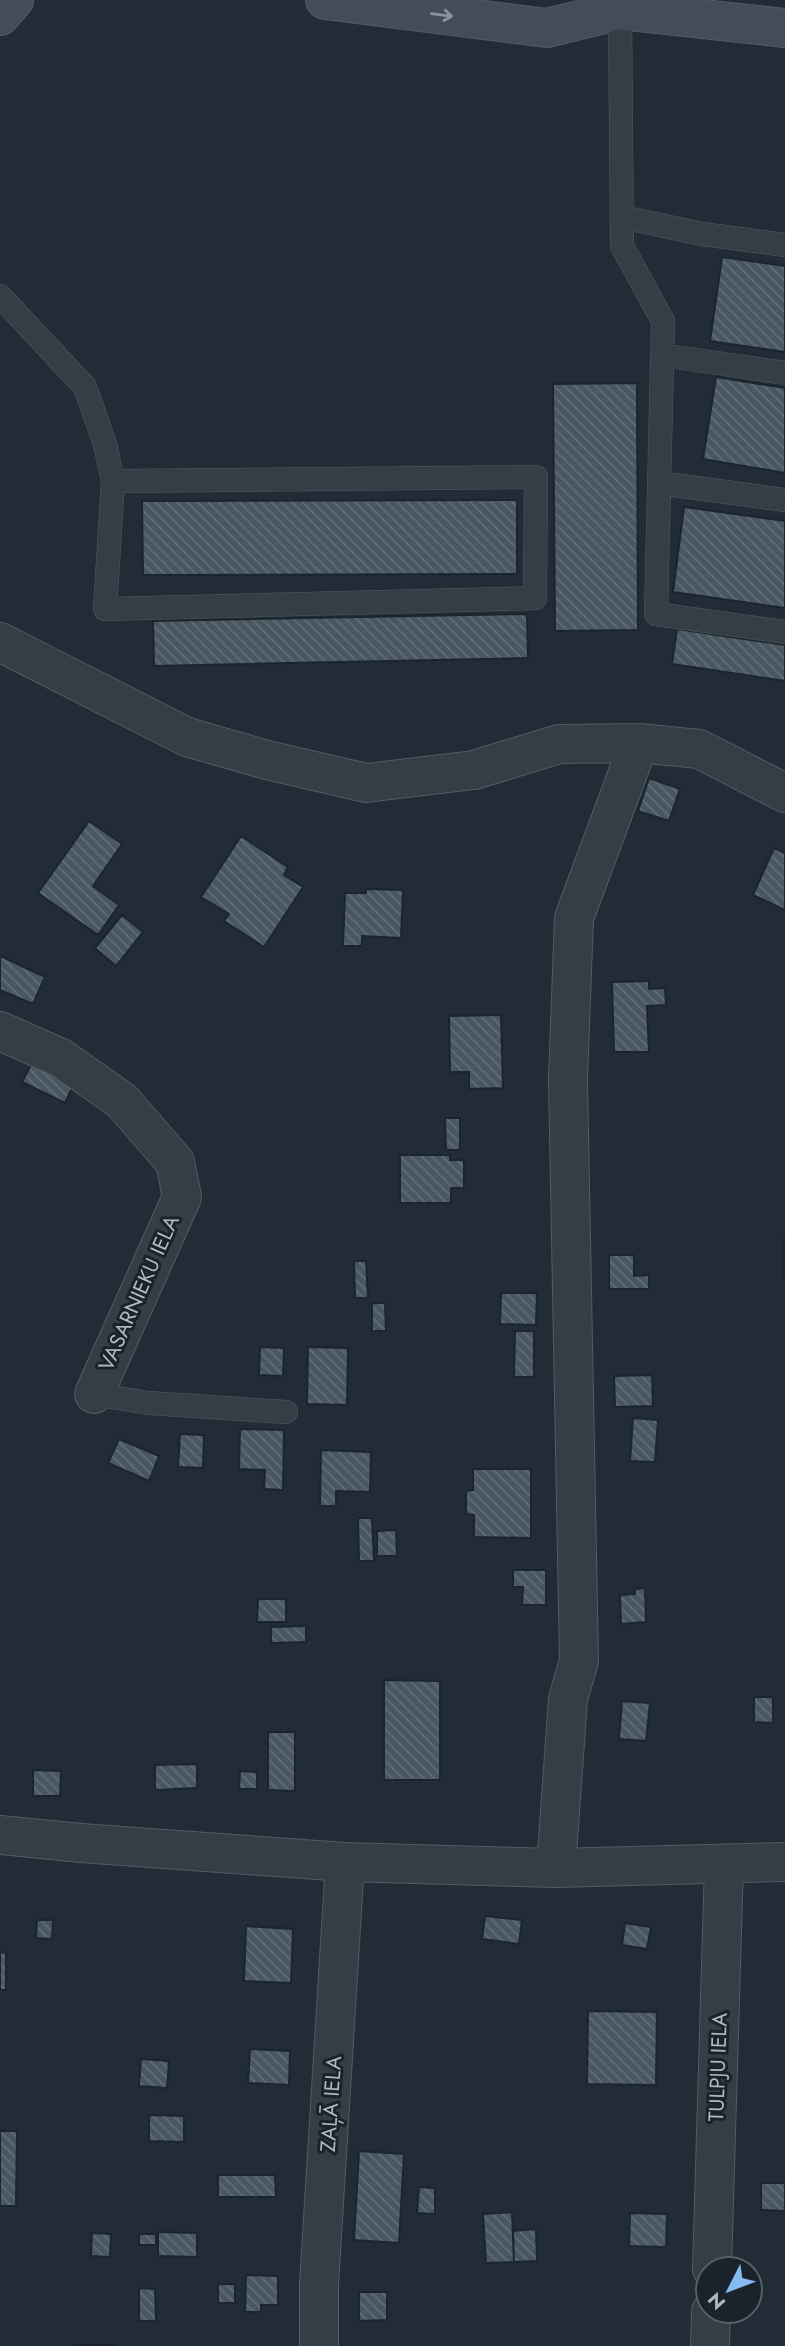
<svg xmlns="http://www.w3.org/2000/svg" width="785" height="2346" viewBox="0 0 785 2346" font-family="Jost,sans-serif">
  <defs>
    <pattern id="building-back-hatch" width="6" height="6" patternUnits="userSpaceOnUse" patternTransform="scale(1.75)"><rect width="6" height="6" fill="#495761"/><path d="M-1 5l2 2M0 0l6 6M5-1l2 2" fill="none" stroke="#616d76"/></pattern>
  </defs>
  <rect width="100%" height="100%" fill="#212c36"/>
  <path fill="url(#building-back-hatch)" stroke="#1c252d" stroke-width="2" d="M722 257 785 266V352L710 341Z
    M716 377 785 388V473L703 459Z
    M637 383 638 630 555 631 553 384Z
    M517 500V574L143 575 142 501Z
    M684 507 785 521V608L673 592Z
    M527 614 528 658 154 666 153 621Z
    M677 629 785 645V681L672 664Z
    M649 778 680 789 669 821 638 811Z
    M89 821 122 844 93 886 119 905 98 935 38 893Z
    M241 836 288 867 284 875 303 887 264 947 224 921 229 914 201 897Z
    M774 848 785 853V910L753 895Z
    M366 889 403 890 401 938 362 936V946H343L345 893H366Z
    M122 915 143 932 116 966 95 948Z
    M0 956 45 977 33 1004 0 990Z
    M649 981V989L665 988 666 1005 647 1006 649 1052H614L612 982Z
    M501 1015 503 1088 469 1089V1072H450L449 1016Z
    M32 1063 74 1084 65 1103 22 1082Z
    M445 1118H460V1150H446Z
    M400 1155H450V1160H464V1188H451V1203H400Z
    M783 1239H785V1277H783Z
    M609 1255H634V1276L649 1275V1289H609Z
    M354 1261H366L368 1298H355Z
    M501 1293H537L536 1325 500 1324Z
    M372 1303H385L386 1331H372Z
    M515 1331H534V1377H514Z
    M260 1347 284 1348 283 1376 259 1375Z
    M308 1347 348 1348 347 1405 307 1404Z
    M652 1375 653 1406 615 1407 614 1376Z
    M633 1418 658 1420 655 1462 630 1461Z
    M240 1429 284 1430 283 1490 264 1489 265 1470 239 1469Z
    M180 1434 204 1435 203 1468 178 1467Z
    M119 1439 159 1456 149 1481 108 1463Z
    M321 1450 371 1452 370 1492 336 1491V1506H320Z
    M473 1469H531V1538L474 1537V1515L466 1514V1491L473 1490Z
    M358 1518H372L374 1561H359Z
    M396 1530 397 1556H377V1531Z
    M513 1570H546V1605H522L523 1587H513Z
    M645 1588 646 1622 621 1624 620 1595 635 1594V1589Z
    M258 1599H286V1622H257Z
    M306 1626V1642L271 1643V1627Z
    M384 1680 440 1681V1780H384Z
    M754 1697H773V1723L754 1722Z
    M622 1701 650 1703 646 1741 619 1739Z
    M268 1732H295V1791L268 1790Z
    M197 1764V1788L155 1790V1765Z
    M33 1770 61 1771 60 1796H33Z
    M240 1771 257 1772V1789H239Z
    M485 1916 522 1920 519 1944 482 1939Z
    M37 1920H53L52 1939 36 1938Z
    M625 1923 651 1927 647 1949 622 1945Z
    M246 1926 293 1929 291 1983 244 1981Z
    M6 1952V1990H0V1953Z
    M588 2011 657 2012 656 2085 587 2084Z
    M250 2049 290 2051 289 2085 248 2083Z
    M141 2059 169 2061 167 2088 139 2086Z
    M149 2115 184 2116V2142L149 2141Z
    M0 2131H17L16 2206H0Z
    M359 2151 404 2154 399 2243 354 2240Z
    M218 2175H275L276 2197H218Z
    M761 2183H785V2211L761 2210Z
    M419 2187 435 2188V2214L417 2213Z
    M512 2212 514 2262 486 2263 483 2214Z
    M630 2213 667 2214 666 2247 629 2246Z
    M536 2229 537 2261 514 2262 513 2231Z
    M158 2232 197 2233V2257L158 2256Z
    M92 2233 111 2234 110 2257 91 2256Z
    M139 2234H156V2245H139Z
    M246 2275 278 2276V2305H261V2312H245Z
    M218 2284H235V2303H218Z
    M139 2288 155 2289 156 2321H139Z
    M359 2292H387V2320L359 2321Z
    M74 2345H116V2346H74Z"/>
  <g fill="none" stroke-linecap="round" stroke-linejoin="round">
    <g stroke="#525c64" stroke-width="24">
      <path id="service" d="M620 10 622 246 663 321 656 614 785 632
        M622 217 702 234 785 245
        M0 296 85 387 105 444 113 481 105 609 535 598 536 477 113 481
        M662 355 785 373
        M659 483 785 500
        M94 1394 148 1403 286 1412"/>
    </g>
    <g stroke="#525c64" stroke-width="40">
      <path id="minor" d="M0 642 187 737 267 760 366 783 474 770 559 744 639 743 699 749 785 793
        M0 1031 61 1058 122 1101 175 1162 182 1197 94 1394
        M0 1835 81 1843 345 1862 556 1868 785 1862
        M556 1868 568 1699 579 1661 568 1079 574 918 639 743
        M712 2269 724 1864
        M319 2346V2284L345 1862
        M710 2346 711 2311"/>
    </g>
    <g stroke="#525c64" stroke-width="40">
      <path id="secondary" d="M325 0 547 28 620 10
        M598 0 620 10 785 28
        M0 16 14 0"/>
    </g>
    <use href="#service" stroke="#343e46" stroke-width="23"/>
    <use href="#minor" stroke="#343e46" stroke-width="38"/>
    <use href="#secondary" stroke="#424d59" stroke-width="38"/>
  </g>
  <defs><path id="oneway-shaft" d="M-6 0H5M1.5-3L5.5 0L1.5 3" fill="none" stroke-width="1.6" stroke-linecap="round" stroke-linejoin="round" transform="scale(1.75)"/></defs>
  <use stroke="#88939e" href="#oneway-shaft" transform="translate(442 15) rotate(7)"/>
  <g text-anchor="middle" dominant-baseline="central" stroke-width="6" stroke-linejoin="round" paint-order="stroke">
    <g font-size="21" fill="#aeb9c3" stroke="#1a232b">
      <text transform="translate(139 1293) rotate(-66)">VASARNIEKU IELA</text>
      <text transform="translate(718 2067) rotate(-88)">TULPJU IELA</text>
      <text transform="translate(331 2104) rotate(-86)">ZAĻĀ IELA</text>
    </g>
  </g>
  <g transform="translate(729 2290) rotate(228)"><circle r="33" fill="#1a232b" stroke="#555f68" stroke-width="2"/>
  <path d="M0-5L12 26L0 18L-12 26Z" fill="#85bbf1"/>
  <text y="-10" font-size="19" font-weight="bold" text-anchor="middle" fill="#aeb9c3">N</text>
  </g>
</svg>
